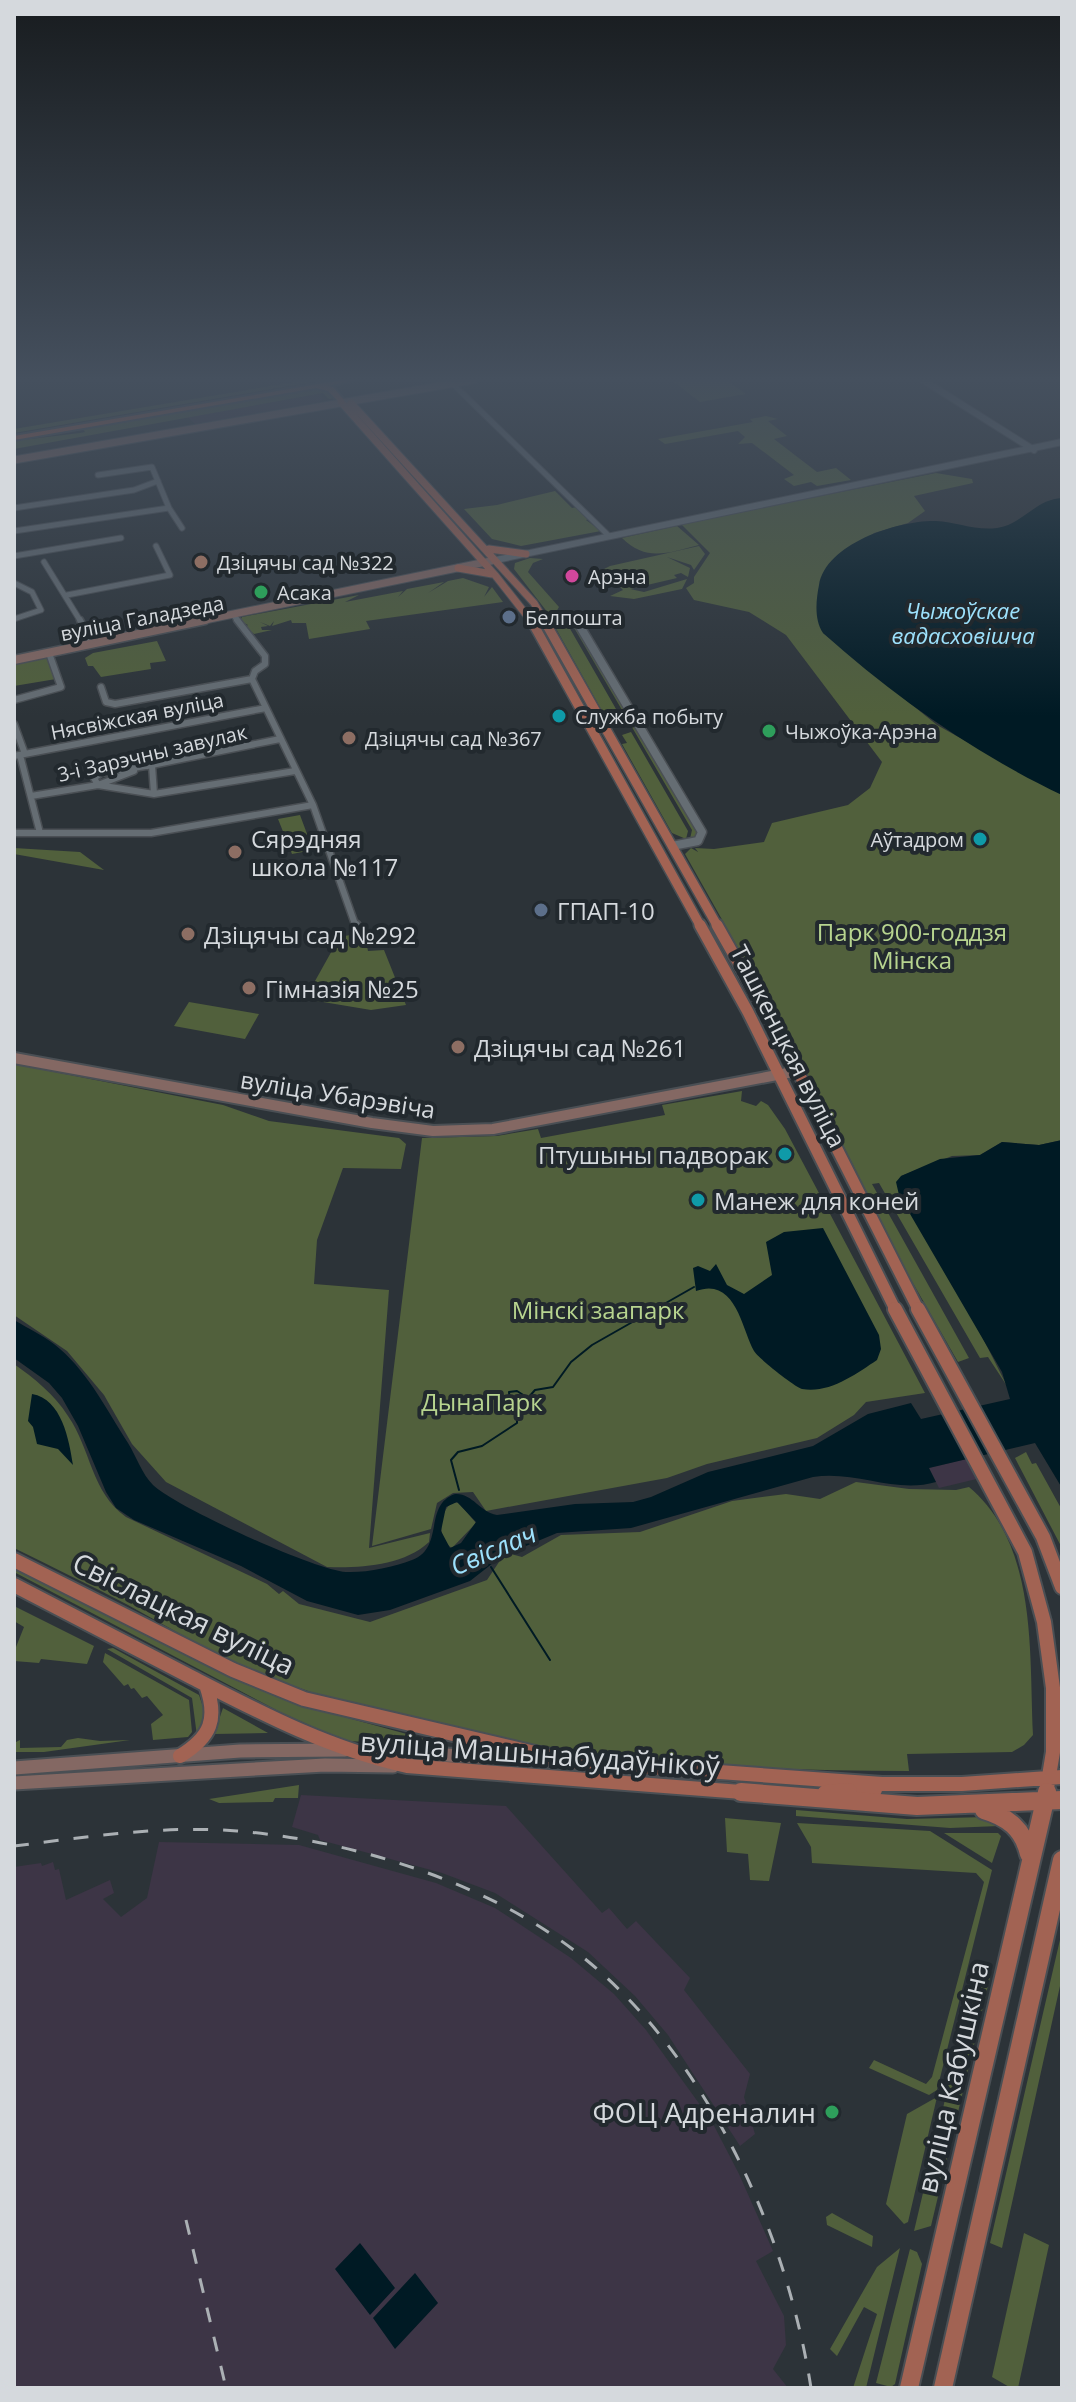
<svg xmlns="http://www.w3.org/2000/svg" width="1076" height="2402" viewBox="0 0 1076 2402" font-family="'Open Sans',sans-serif">
  <rect width="100%" height="100%" fill="#2c3338"/>
  <path fill="#3d3546" d="M319 394 324 399 319 402 195 424 188 417Z
    M974 1457 985 1477 939 1488 929 1468Z
    M301 1795 506 1806 602 1913 609 1908 627 1929 636 1921 690 1978 684 1990 750 2074 744 2097 755 2134 740 2146 668 2035 635 1996 588 1952 495 1893 442 1873 320 1840 318 1835 292 1827Z
    M159 1842 299 1845 436 1883 495 1908 571 1958 614 1994 646 2030 711 2120 739 2174 773 2251 756 2261 784 2316 786 2345 773 2369 788 2388H14V1867L41 1863 42 1866 53 1862 55 1870 59 1869 66 1900 110 1880 114 1893 103 1899 121 1917 147 1898Z"/>
  <path fill="#51603c" d="M306 380H324L14 433V429Z
    M681 380H726L746 394 700 402 674 382Z
    M311 390H327L335 398 329 399 323 393 14 449V441L80 433 85 432 83 429Z
    M766 416 778 419 768 421 787 436 774 439 817 472 836 468 851 480 817 486 811 482 794 486 784 479 794 475 752 443 738 444 745 437 738 431 665 444 658 439 753 422 750 419Z
    M936 473 972 479 973 483 914 496 925 511 908 523 874 533 829 564 823 633 937 725 1062 795V1140L1039 1145 1002 1142 980 1155 952 1156 901 1176 1007 1386 988 1357 980 1358 879 1183 872 1184 969 1358 958 1362 910 1278 791 1042 685 854 691 848 698 852 695 848 714 849 764 842 772 823 848 805 870 788 882 762 786 635 749 612 694 600 686 588 694 583V577L710 553 681 524Z
    M555 491 572 508 577 507 589 519 586 520 601 531 521 546 492 539 464 509 497 505Z
    M677 526 699 545C668 553 646 562 622 538Z
    M699 546 705 554 694 570 691 565 667 557 690 568 688 577 681 573 674 575 677 578 630 589 644 592 687 579 682 589 634 599 610 596 623 590 606 573 600 571 610 566Z
    M530 558 543 559 533 563 528 572 559 607 555 614 548 613 514 569 515 563Z
    M463 578 489 587 484 597 492 587 503 602 366 621 370 629 309 639 306 623H292L291 620 272 626 274 621 270 626 260 622 268 626 261 627 262 630H272L254 634 245 627 248 625 240 621 242 617 359 595 345 602 403 591 398 597 407 589 444 582 428 593 448 581Z
    M562 620 576 624 699 832 697 837 690 839 692 830 573 626Z
    M558 621 569 627 616 709 602 711 554 625Z
    M157 641 166 661 150 663 151 669 101 677 93 666H88L85 658 93 653Z
    M47 656 56 679 14 686V663Z
    M631 732 688 831 686 839 672 833 622 744 627 743 622 735Z
    M300 815 313 850 292 854 278 819Z
    M14 848 80 852 104 870 14 854Z
    M364 932 368 951 384 950 406 1005 371 1010 305 999 334 947 345 936Z
    M189 1002 259 1014 245 1039 174 1026Z
    M14 1064 223 1105 269 1121 399 1138 406 1144 401 1169 343 1168 317 1240 314 1284 389 1290 369 1548 430 1533 429 1542C403 1566 361 1568 327 1567L166 1482 132 1444 104 1395 67 1351 14 1315Z
    M742 1091 741 1101 756 1106 761 1101 768 1105 785 1129 925 1393 866 1402 854 1415 817 1438 707 1464 667 1478 486 1511 473 1492 453 1493 437 1503 431 1529 372 1546 422 1138 497 1136 538 1129 541 1138 665 1115 662 1105Z
    M14 1364C34 1378 55 1395 68 1416 91 1449 91 1492 126 1517L267 1584 279 1594 283 1591 299 1604 370 1622 487 1580 503 1556 511 1554 522 1557 561 1535 640 1532 732 1501 786 1494 820 1499 856 1482 909 1489 956 1490 969 1487C1038 1545 1029 1653 1033 1735L1024 1745 1012 1752 907 1754 909 1771C760 1771 623 1763 477 1734 404 1720 331 1702 262 1674 215 1655 172 1629 128 1605 90 1585 52 1567 14 1548Z
    M1026 1452 1032 1464 1036 1463 1062 1510V1548L1015 1458Z
    M453 1502 459 1503 476 1523 452 1548C437 1539 438 1512 453 1502Z
    M14 1568 221 1671 337 1715 447 1745 345 1741 282 1713 14 1572Z
    M14 1606 94 1646 87 1664 41 1659 39 1663 14 1661V1652L24 1627 14 1621Z
    M113 1648 199 1695 207 1719 197 1736 192 1698 107 1649Z
    M105 1653 189 1700 192 1732 188 1737 153 1740 151 1724 163 1715 147 1696 142 1698 134 1688 131 1689 128 1684 124 1686 103 1662Z
    M223 1708 268 1733 214 1734Z
    M78 1738 100 1741 130 1740 44 1752H14V1743L20 1740V1748L61 1747 67 1740Z
    M299 1785 298 1798H275L273 1802 219 1803 209 1799Z
    M796 1810 907 1819 987 1817 999 1826 950 1828 796 1816Z
    M725 1818 781 1823 769 1881 750 1880 748 1854 727 1852Z
    M797 1823 930 1831 992 1870 937 2090 929 2095 869 2068 874 2060 926 2084 932 2077 984 1882 976 1873 812 1863 811 1847Z
    M944 1833H998L1001 1836 992 1863Z
    M1062 1931V1977L1002 2248 990 2243Z
    M977 1964 991 1973 931 2226 914 2231Z
    M937 2097 908 2222 904 2224 886 2204 907 2114Z
    M832 2213 873 2236 872 2247 827 2225 826 2217Z
    M1024 2233 1049 2245 1018 2388H1011L992 2377Z
    M900 2248 866 2388H853L877 2314 864 2307 837 2356 830 2349 877 2267Z
    M910 2249 917 2252 922 2264 895 2384 891 2387 876 2383Z"/>
  <path fill="#001a24" fill-rule="evenodd" d="M1062 498V795C974 753 896 698 823 633 814 620 816 600 819 585 826 543 899 520 936 521 956 522 976 531 997 528 1023 524 1036 499 1062 498Z
    M1062 1140V1488L1035 1443 929 1468 936 1482C895 1494 855 1470 813 1477L631 1528 557 1533 502 1556 470 1581 390 1610 358 1615 307 1601 241 1566 134 1520 116 1508 106 1492 78 1426 62 1398 49 1383 14 1358V1320C29 1329 47 1337 60 1349 89 1374 108 1412 128 1443 136 1456 142 1474 153 1485 176 1507 314 1570 346 1572 366 1573 393 1567 412 1560 445 1548 423 1505 455 1494 473 1493 479 1512 497 1515L575 1504 633 1502 651 1497 708 1472 813 1446 868 1414 911 1403 921 1419 1010 1399 1002 1372 899 1195 896 1182 901 1176 940 1159 980 1155 1002 1142 1039 1145ZM457 1502 476 1522 461 1543 450 1548 441 1531 446 1507Z
    M823 1228 879 1335 881 1349 877 1360C856 1374 829 1394 802 1389 795 1387 758 1358 754 1351 742 1330 736 1276 696 1291L693 1268 698 1266 710 1271 716 1264 727 1285 744 1294 772 1275 766 1242 784 1232Z
    M32 1394C62 1399 69 1440 73 1465L58 1449 37 1444 33 1427 28 1421Z
    M360 2243 395 2288 370 2315 335 2269Z
    M415 2273 438 2303 395 2349 373 2318Z"/>
  <g fill="none" stroke-linecap="round" stroke-linejoin="round">
    <path stroke="#001a24" stroke-width="2" d="M459 1490 451 1460 458 1452 482 1446 517 1423V1408L510 1402 509 1392 517 1391 528 1398 535 1390 553 1387 571 1362 592 1345 694 1287
      M491 1567 550 1660"/>
    <g stroke="#4a4f54" stroke-width="7">
      <path id="minor-far2" d="M453 384 609 536
        M98 475 152 467 169 508 182 528
        M14 508 134 490 158 481
        M14 531 169 508
        M14 556 121 538
        M44 562 81 622
        M14 583 32 592 41 610 14 619
        M67 595 170 575 156 546
        M234 616 239 622"/>
    </g>
    <g stroke="#4a4f54" stroke-width="9">
      <path id="minor-far1" d="M80 620 92 644
        M237 620 265 656V664L255 671 252 679 313 805 356 927
        M101 687 106 702 115 704 252 679
        M14 700 61 687 49 653
        M14 724 25 754
        M20 755 40 833
        M14 756 266 708
        M152 765 154 794 98 785 94 778 101 773Z
        M147 766 280 739
        M154 794 295 771
        M31 796 98 785 134 771
        M14 833H151L313 805"/>
    </g>
    <g stroke="#4a4f54" stroke-width="12">
      <path id="minor" d="M356 925 358 932"/>
    </g>
    <g stroke="#4a4f54" stroke-width="8">
      <path id="tertiary-far1" d="M923 380 1034 450
        M496 560 1062 442
        M543 619 562 617 576 622"/>
    </g>
    <g stroke="#4a4f54" stroke-width="11">
      <path id="tertiary" d="M571 620 578 623 702 832 698 841 672 846"/>
    </g>
    <g stroke="#4a4f54" stroke-width="9">
      <path id="secondary-far3" d="M14 460 473 380
        M195 622 491 561"/>
    </g>
    <g stroke="#4a4f54" stroke-width="11">
      <path id="secondary-far2" d="M14 660 205 620"/>
    </g>
    <g stroke="#4a4f54" stroke-width="14">
      <path id="secondary-far1" d="M14 1058 372 1123 433 1131 493 1129 798 1071"/>
    </g>
    <g stroke="#4a4f54" stroke-width="17">
      <path id="secondary" d="M366 1751 545 1760
        M14 1768 240 1751 345 1750
        M14 1783 325 1765 393 1766"/>
    </g>
    <g stroke="#4a4f54" stroke-width="9">
      <path id="primary-far4" d="M341 402 495 575 532 622
        M351 403 534 603 545 622
        M489 549 526 554
        M458 568 492 574"/>
    </g>
    <g stroke="#4a4f54" stroke-width="12">
      <path id="primary-far3" d="M531 620 701 927
        M544 620 718 927"/>
    </g>
    <g stroke="#4a4f54" stroke-width="15">
      <path id="primary-far2" d="M700 925 748 1012 896 1311
        M717 925 783 1042 919 1311"/>
    </g>
    <g stroke="#4a4f54" stroke-width="18">
      <path id="primary-far1" d="M895 1309 1025 1552 1044 1622 1053 1688V1752L1046 1794
        M918 1309 1043 1537 1062 1587
        M14 1560 233 1670 304 1699 569 1761 882 1784H962L1062 1777
        M14 1585C74 1616 133 1647 193 1678 263 1714 330 1749 407 1766L766 1794
        M180 1756C211 1737 218 1719 206 1685
        M826 1794 875 1790"/>
    </g>
    <g stroke="#4a4f54" stroke-width="22">
      <path id="primary" d="M741 1792 917 1806 1062 1800
        M826 1794 848 1792
        M984 1810C1008 1817 1023 1829 1029 1854
        M909 2388 1047 1792
        M943 2388 1062 1860"/>
    </g>
    <g stroke="#4a4f54" stroke-width="4">
      <path id="trunk" d="M342 380H356L327 386 333 387 344 400V404H341L328 391 316 388 14 440V436Z"/>
    </g>
    <use href="#minor-far2" stroke="#656d73" stroke-width="5"/>
    <use href="#minor-far1" stroke="#656d73" stroke-width="6"/>
    <use href="#minor" stroke="#656d73" stroke-width="8"/>
    <use href="#tertiary-far1" stroke="#656d73" stroke-width="6"/>
    <use href="#tertiary" stroke="#656d73" stroke-width="8"/>
    <use href="#secondary-far3" stroke="#846863" stroke-width="7"/>
    <use href="#secondary-far2" stroke="#846863" stroke-width="8"/>
    <use href="#secondary-far1" stroke="#846863" stroke-width="10"/>
    <use href="#secondary" stroke="#846863" stroke-width="13"/>
    <use href="#primary-far4" stroke="#a26353" stroke-width="7"/>
    <use href="#primary-far3" stroke="#a26353" stroke-width="9"/>
    <use href="#primary-far2" stroke="#a26353" stroke-width="11"/>
    <use href="#primary-far1" stroke="#a26353" stroke-width="14"/>
    <use href="#primary" stroke="#a26353" stroke-width="18"/>
    <use href="#trunk" fill="#b66048" fill-rule="evenodd"/>
    <path stroke="#abb0b4" stroke-width="3" stroke-dasharray="15 15" stroke-linecap="butt" d="M14 1846C87 1837 163 1825 237 1831 340 1839 458 1874 545 1930 693 2024 785 2220 811 2388
      M186 2220 226 2388"/>
  </g>
  <linearGradient id="sky" x2="0" y2="1"><stop stop-color="#181c1f"/><stop offset="0.53" stop-color="#45505e"/><stop offset="1" stop-color="#45505e" stop-opacity="0"/></linearGradient>
  <rect width="1076" height="716" fill="url(#sky)"/>
  <g fill="#8d6e63" stroke="#22292e" stroke-width="3">
    <circle cx="201" cy="562" r="8"/>
    <circle cx="349" cy="738" r="8"/>
    <circle cx="235" cy="852" r="8"/>
    <circle cx="188" cy="934" r="8"/>
    <circle cx="249" cy="988" r="8"/>
    <circle cx="458" cy="1047" r="8"/>
  </g>
  <circle fill="#d1479c" stroke="#22292e" stroke-width="3" cx="572" cy="576" r="8"/>
  <g fill="#2e9e5b" stroke="#22292e" stroke-width="3">
    <circle cx="261" cy="592" r="8"/>
    <circle cx="769" cy="731" r="8"/>
    <circle cx="832" cy="2112" r="8"/>
  </g>
  <g fill="#5c6f8a" stroke="#22292e" stroke-width="3">
    <circle cx="509" cy="617" r="8"/>
    <circle cx="541" cy="910" r="8"/>
  </g>
  <g fill="#0f9aa8" stroke="#22292e" stroke-width="3">
    <circle cx="559" cy="716" r="8"/>
    <circle cx="980" cy="839" r="8"/>
    <circle cx="785" cy="1154" r="8"/>
    <circle cx="698" cy="1200" r="8"/>
  </g>
  <g text-anchor="middle" dominant-baseline="central" stroke-width="8" stroke-linejoin="round" paint-order="stroke">
    <g font-size="20" fill="#d5d9dd" stroke="#22292e" text-anchor="start">
      <text x="217" y="562">Дзіцячы сад №322</text>
      <text x="588" y="576">Арэна</text>
      <text x="277" y="592">Асака</text>
      <text x="525" y="617">Белпошта</text>
      <text x="575" y="716">Служба побыту</text>
      <text x="785" y="731">Чыжоўка-Арэна</text>
      <text x="365" y="738">Дзіцячы сад №367</text>
      <text x="964" y="839" text-anchor="end">Аўтадром</text>
    </g>
    <g font-size="20" fill="#d5d9dd" stroke="#22292e">
      <text transform="translate(142 618) rotate(-11)">вуліца Галадзеда</text>
      <text transform="translate(137 716) rotate(-11)">Нясвіжская вуліца</text>
      <text transform="translate(152 753) rotate(-13)">3-і Зарэчны завулак</text>
    </g>
    <g font-size="22" font-style="italic" fill="#9de1fc" stroke="#22292e">
      <text x="963" y="610">Чыжоўскае<tspan x="963" dy="25">вадасховішча</tspan></text>
    </g>
    <g font-size="24" fill="#d5d9dd" stroke="#22292e" text-anchor="start">
      <text x="251" y="838">Сярэдняя<tspan x="251" dy="28">школа №117</tspan></text>
      <text x="557" y="910">ГПАП-10</text>
      <text x="204" y="934">Дзіцячы сад №292</text>
      <text x="265" y="988">Гімназія №25</text>
      <text x="474" y="1047">Дзіцячы сад №261</text>
      <text x="769" y="1154" text-anchor="end">Птушыны падворак</text>
      <text x="714" y="1200">Манеж для коней</text>
    </g>
    <g font-size="24" fill="#b7d48f" stroke="#22292e">
      <text x="912" y="931">Парк 900-годдзя<tspan x="912" dy="28">Мінска</tspan></text>
      <text x="598" y="1309">Мінскі заапарк</text>
      <text x="482" y="1401">ДынаПарк</text>
    </g>
    <g font-size="24" fill="#d5d9dd" stroke="#22292e">
      <text transform="translate(789 1046) rotate(63)">Ташкенцкая вуліца</text>
      <text transform="translate(338 1094) rotate(9)">вуліца Убарэвіча</text>
    </g>
    <g font-size="26" font-style="italic" fill="#9de1fc" stroke="#22292e">
      <text transform="translate(493 1549) rotate(-23)">Свіслач</text>
    </g>
    <g font-size="28" fill="#d5d9dd" stroke="#22292e">
      <text transform="translate(184 1613) rotate(26)">Свіслацкая вуліца</text>
      <text transform="translate(540 1753) rotate(4)">вуліца Машынабудаўнікоў</text>
      <text transform="translate(952 2077) rotate(-77)">вуліца Кабушкіна</text>
    </g>
    <g font-size="28" fill="#d5d9dd" stroke="#22292e" text-anchor="end">
      <text x="816" y="2112">ФОЦ Адреналин</text>
    </g>
  </g>
  <rect width="1076" height="2402" fill="none" stroke="#d5d9dd" stroke-width="32"/>
</svg>
